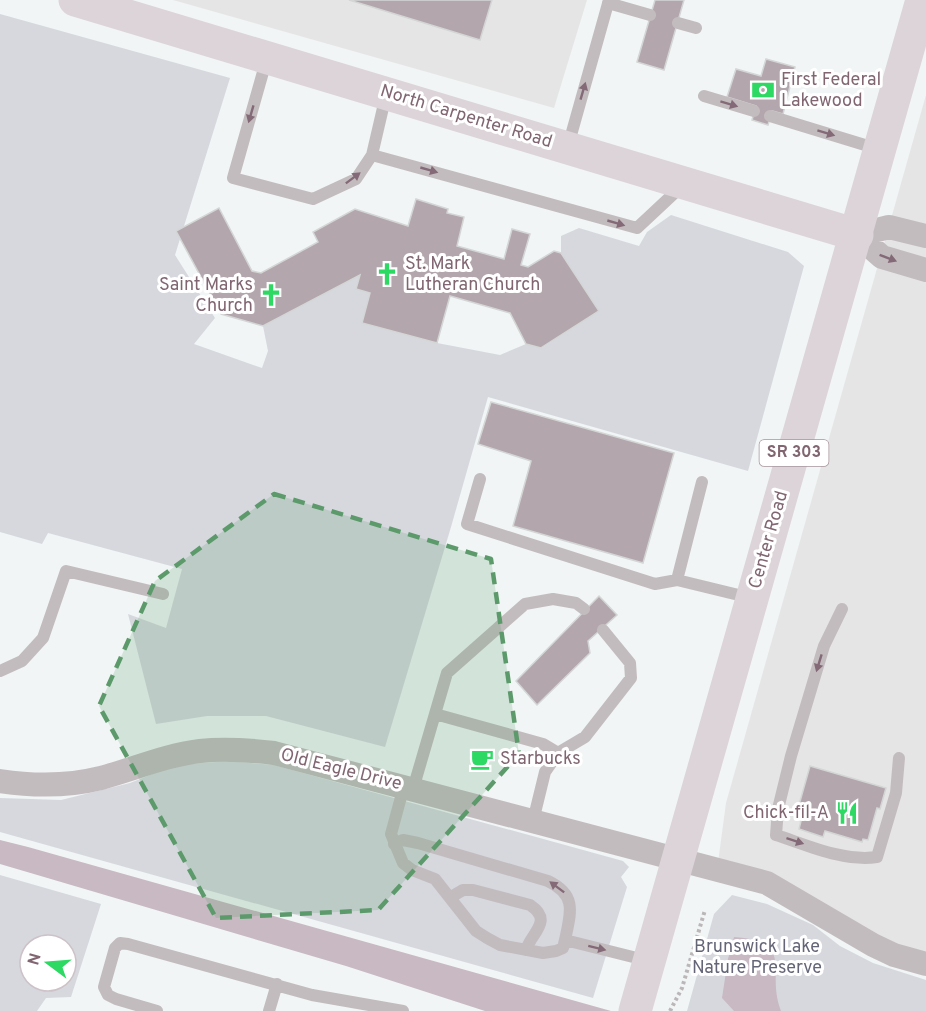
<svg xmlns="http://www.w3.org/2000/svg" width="926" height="1011" viewBox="0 0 926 1011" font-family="Overpass,sans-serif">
  <rect width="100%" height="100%" fill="#f1f5f5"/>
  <path fill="#e5e5e6" d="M173 0H587L554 108Z
    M926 95V964L717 870 726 803Z"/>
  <path fill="#d6d8de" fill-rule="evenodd" d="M0 14 230 78 175 255 215 318 194 344 262 368 268 351 263 326 360 275 356 289 370 293 362 323 437 343 500 355 526 344 542 348 599 311 561 253V236L579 228 639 246 647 232 671 215 788 252 804 266 748 471 488 397 451 527 385 747 266 716H207L156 724 128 614 166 628 182 569 48 533 42 544 0 532Z
    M229 761 274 765 623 861 629 867 621 877 627 887 593 998 0 832V798L61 800 130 783 175 765Z
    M0 875 101 904 71 997 46 998 37 1011H0ZM30 945H66V981H30Z
    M732 895 767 904 813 925 840 946 873 963 926 980V1011H687L714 914Z"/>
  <path fill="#c8b9c3" d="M0 840 28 847 611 1011H485L346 966 0 864Z
    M734 937C797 942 765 971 781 1011H734L722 998 728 959Z"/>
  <path fill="#b3a7ad" stroke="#d4d6d6" stroke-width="1.5" d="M349 0H492L480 40Z
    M655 0H684L664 70 637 62Z
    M766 59 795 67 783 114 772 111 768 125 752 120 756 106 727 97 736 69 761 76Z
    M416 199 448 209 447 213 464 217 457 246 504 259 512 229 530 234 521 265 528 267 554 251 561 253 599 311 541 348 526 344 510 313 450 296 437 343 362 323 370 293 356 289 360 275 263 326 221 314 176 231 219 208 252 271 261 273 318 242 313 232 355 209 408 226Z
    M491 402 674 453 643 563 513 526 531 461 478 444Z
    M599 596 617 615 588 641 590 653 537 705 516 681Z
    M810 766 886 788 880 809 877 808 868 840 863 839 862 842 825 831 823 837 799 829 801 821 795 819Z"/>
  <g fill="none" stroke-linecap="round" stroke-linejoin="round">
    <path stroke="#bbb6b8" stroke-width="4" stroke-dasharray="3 3" stroke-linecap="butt" d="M670 1011 682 988 705 910"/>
    <path stroke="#c3bcbf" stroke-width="12" d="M608 3 650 15
      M678 23 696 28
      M267 58 233 178 313 199 356 179 372 155 386 95
      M704 96 754 111
      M770 116 878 149
      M568 146 609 0
      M372 155 637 228 683 185
      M480 479 467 524 655 584 677 580
      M702 482 677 580 751 598
      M842 609 824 646 791 756 778 809 776 835C807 845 844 862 877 857L896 793 899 758
      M0 671 22 661 43 638 66 571 163 594
      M435 714 543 744 558 753
      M404 786 391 834 403 863 412 870 435 879 476 931 487 938 500 945 543 953 556 951 563 948 565 940 649 961
      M413 789 447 673 525 604 553 599 576 603 584 609
      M533 821 545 772 558 753 585 737 631 678 630 663 603 630
      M394 844 403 840 418 843 548 881C577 895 571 912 565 940
      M451 897 463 890H473L530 905C554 921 531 933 526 950
      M157 1011 116 999 108 995 104 987 115 948 120 943 128 944 312 995 403 1011
      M269 1011 277 984"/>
    <path stroke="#c3bcbf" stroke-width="24" d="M857 235 882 257 926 270
      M857 235 889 227 926 236
      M0 781C33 786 69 786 101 778 134 769 166 755 200 751 225 748 249 750 274 753L767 883 873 945 894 955 926 964"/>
    <path stroke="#dcd4d8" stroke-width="33" d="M75 0 857 235"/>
    <path stroke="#dcd4d8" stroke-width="33" d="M635 1011 922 0"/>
  </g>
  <defs><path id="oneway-solid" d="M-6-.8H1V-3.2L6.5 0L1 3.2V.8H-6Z" transform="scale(1.5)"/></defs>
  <g fill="#846a76">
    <use href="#oneway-solid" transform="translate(583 91) rotate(-74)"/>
    <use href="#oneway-solid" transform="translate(729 104) rotate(17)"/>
    <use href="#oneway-solid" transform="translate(251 114) rotate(106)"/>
    <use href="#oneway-solid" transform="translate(826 133) rotate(17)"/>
    <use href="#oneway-solid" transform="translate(429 170) rotate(16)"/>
    <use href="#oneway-solid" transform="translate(353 178) rotate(-37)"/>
    <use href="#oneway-solid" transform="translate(616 223) rotate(16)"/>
    <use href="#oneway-solid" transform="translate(888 258) rotate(21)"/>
    <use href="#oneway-solid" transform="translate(819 663) rotate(107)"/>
    <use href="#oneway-solid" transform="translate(795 841) rotate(18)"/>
    <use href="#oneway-solid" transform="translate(557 887) rotate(-143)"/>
    <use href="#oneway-solid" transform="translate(597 948) rotate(14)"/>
  </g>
  <path fill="#5c9a6b" fill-opacity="0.2" stroke="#5c9a6b" stroke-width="4.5" stroke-dasharray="12 8" stroke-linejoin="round" d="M274 494 491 559 519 754 378 910 216 918 99 706 155 581Z"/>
  <defs>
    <g id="bank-bare" transform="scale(1.8)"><path d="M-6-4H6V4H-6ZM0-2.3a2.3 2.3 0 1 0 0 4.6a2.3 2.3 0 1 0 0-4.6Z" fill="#2ed963" stroke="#fff" stroke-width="2.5" paint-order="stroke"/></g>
    <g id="church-bare" transform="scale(1.8)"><path d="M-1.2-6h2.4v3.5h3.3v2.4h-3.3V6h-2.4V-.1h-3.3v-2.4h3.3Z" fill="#2ed963" stroke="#fff" stroke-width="2.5" paint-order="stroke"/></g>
    <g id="cafe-bare" transform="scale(1.8)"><path d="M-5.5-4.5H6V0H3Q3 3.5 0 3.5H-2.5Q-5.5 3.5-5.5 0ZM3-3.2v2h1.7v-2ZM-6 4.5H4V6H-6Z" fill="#2ed963" stroke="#fff" stroke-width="2.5" paint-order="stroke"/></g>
    <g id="restaurant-bare" transform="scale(1.8)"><path d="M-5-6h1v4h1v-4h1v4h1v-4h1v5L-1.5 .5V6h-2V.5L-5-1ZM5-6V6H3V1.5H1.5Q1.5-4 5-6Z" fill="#2ed963" stroke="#fff" stroke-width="2.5" paint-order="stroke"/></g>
  </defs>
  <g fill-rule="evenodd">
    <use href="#bank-bare" x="763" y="90"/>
    <use href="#church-bare" x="387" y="274"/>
    <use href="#church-bare" x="271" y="295"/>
    <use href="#cafe-bare" x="482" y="759"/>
    <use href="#restaurant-bare" x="847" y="813"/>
  </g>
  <g text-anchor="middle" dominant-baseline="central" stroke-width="6" stroke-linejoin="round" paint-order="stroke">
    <rect fill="#fff" stroke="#a7949c" stroke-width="1.5" x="759.5" y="440" width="69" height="26" rx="4.5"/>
    <g font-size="16" font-weight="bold" fill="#816672">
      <text x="794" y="453">SR 303</text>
    </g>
    <g font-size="18" fill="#816672" stroke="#fff" text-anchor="start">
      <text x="781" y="80">First Federal<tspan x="781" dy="21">Lakewood</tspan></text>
      <text x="405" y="264">St. Mark<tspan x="405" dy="21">Lutheran Church</tspan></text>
      <text x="253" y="285" text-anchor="end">Saint Marks<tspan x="253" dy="21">Church</tspan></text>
      <text x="500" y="759">Starbucks</text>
      <text x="829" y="813" text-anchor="end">Chick-fil-A</text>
    </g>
    <g font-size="18" fill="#816672" stroke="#fff">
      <text transform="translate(466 117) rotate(17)">North Carpenter Road</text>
      <text transform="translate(769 540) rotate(-74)">Center Road</text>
      <text transform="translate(341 770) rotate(14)">Old Eagle Drive</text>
    </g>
    <g font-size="18" fill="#646678" stroke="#fff">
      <text x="757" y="947">Brunswick Lake<tspan x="757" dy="21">Nature Preserve</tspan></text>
    </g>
  </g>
  <g transform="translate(48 963) rotate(286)"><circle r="28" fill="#ffffff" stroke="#cdc2c7" stroke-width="1.5"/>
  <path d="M0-4.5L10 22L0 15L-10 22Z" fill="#2ed963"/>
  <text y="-9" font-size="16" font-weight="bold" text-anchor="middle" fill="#816672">N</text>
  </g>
</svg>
